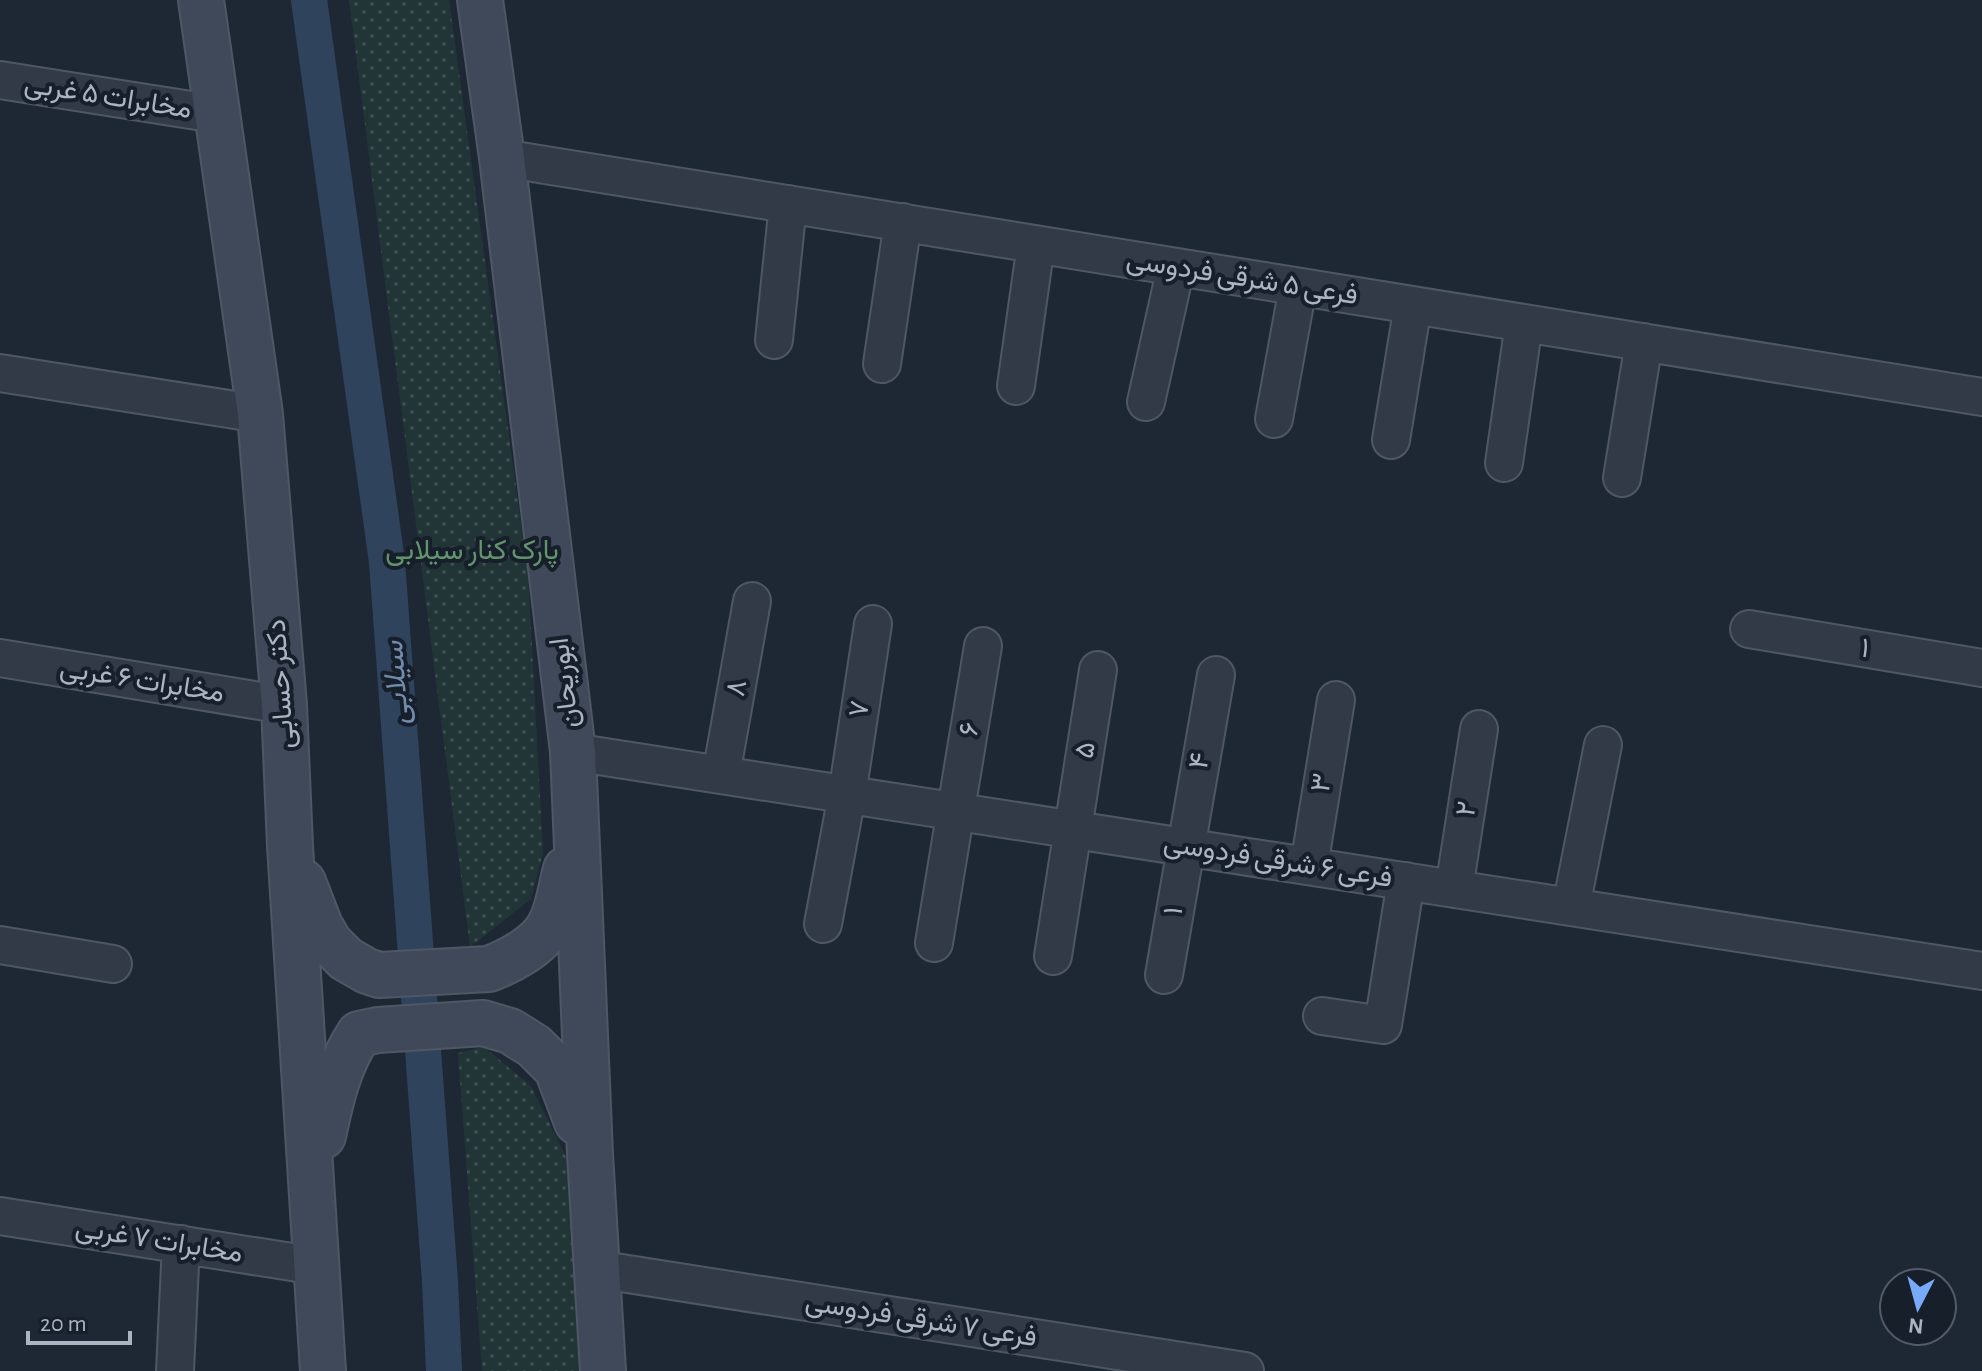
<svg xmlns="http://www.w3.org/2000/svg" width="1982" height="1371" viewBox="0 0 1982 1371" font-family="'Alegreya Sans',Vazirmatn,sans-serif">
  <defs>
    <pattern id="park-dots" width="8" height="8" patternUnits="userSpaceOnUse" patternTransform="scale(2)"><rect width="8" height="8" fill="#213537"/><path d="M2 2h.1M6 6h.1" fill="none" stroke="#3f5052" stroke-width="1.8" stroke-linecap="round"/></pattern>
  </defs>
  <rect width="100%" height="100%" fill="#1e2835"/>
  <path fill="url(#park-dots)" d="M349 0H449L528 574 543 853 531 899 470 947Z
    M484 1047 531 1086 568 1161 579 1371H482L458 1053Z"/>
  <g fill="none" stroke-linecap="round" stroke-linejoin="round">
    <path stroke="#30435d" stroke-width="36" d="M309 0 387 562 440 1281 444 1371"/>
    <g stroke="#4e5764" stroke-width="40">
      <path id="street" d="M0 80 216 114
        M502 158 1982 397
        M774 340 788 204
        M882 364 903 222
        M0 373 260 414
        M1016 386 1036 244
        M1146 402 1176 267
        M1274 419 1298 287
        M1391 440 1413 305
        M1504 463 1524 323
        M1622 478 1644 342
        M1749 629 1982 668
        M0 658 284 705
        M573 752 1982 971
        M721 775 752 601
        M1309 866 1336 700
        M1454 889 1479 729
        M1571 907 1603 745
        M823 924 847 795 873 624
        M934 943 983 646
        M0 945 113 964
        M1053 956 1098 670
        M1164 975 1216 675
        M1322 1016 1383 1025 1406 881
        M0 1216 317 1266
        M596 1269 1245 1371
        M175 1371 181 1244"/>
    </g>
    <g stroke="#4e5764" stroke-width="48">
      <path id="secondary" d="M201 0 260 414 284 705 290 846 323 1371
        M480 0 502 158 573 752 590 1154 603 1371
        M303 882 320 926 330 943 346 959 367 971 379 975 489 969C510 961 539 946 550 925 559 908 561 886 566 869
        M323 1136C331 1099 338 1066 359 1034L378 1030 483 1023 510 1031 534 1046 557 1069 577 1122"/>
    </g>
    <use href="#street" stroke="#313a46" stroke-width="36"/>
    <use href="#secondary" stroke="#3f4959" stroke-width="44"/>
  </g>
  <g text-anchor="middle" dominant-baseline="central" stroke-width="8" stroke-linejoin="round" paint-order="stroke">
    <g font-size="28" fill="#aab4c3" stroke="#171f2a">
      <text transform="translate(108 97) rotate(9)">مخابرات ۵ غربی</text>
      <text transform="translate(1242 278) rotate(9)">فرعی ۵ شرقی فردوسی</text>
      <text transform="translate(1865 649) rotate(9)">۱</text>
      <text transform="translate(142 681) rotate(9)">مخابرات ۶ غربی</text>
      <text transform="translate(565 683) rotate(-97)">ابوریحان</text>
      <text transform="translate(281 684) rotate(-94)">دکتر حسابی</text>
      <text transform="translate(737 688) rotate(-80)">۸</text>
      <text transform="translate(860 709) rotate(-81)">۷</text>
      <text transform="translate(970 729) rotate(-81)">۶</text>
      <text transform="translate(1086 750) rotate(-81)">۵</text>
      <text transform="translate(1200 761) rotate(-80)">۴</text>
      <text transform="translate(1322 783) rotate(-81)">۳</text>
      <text transform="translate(1467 809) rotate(-81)">۲</text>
      <text transform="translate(1278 861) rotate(9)">فرعی ۶ شرقی فردوسی</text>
      <text transform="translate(1174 911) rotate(-81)">۱</text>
      <text transform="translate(159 1241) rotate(9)">مخابرات ۷ غربی</text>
      <text transform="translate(921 1320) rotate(9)">فرعی ۷ شرقی فردوسی</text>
    </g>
    <g font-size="28" fill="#62946e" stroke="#171f2a">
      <text x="472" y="551">پارک کنار سیلابی</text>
    </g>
    <g font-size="30" font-style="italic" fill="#728bad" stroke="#171f2a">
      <text transform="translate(396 683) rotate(-94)">سیلابی</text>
    </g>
  </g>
  <g transform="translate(1918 1307) rotate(186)"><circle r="38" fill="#171f2a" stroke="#525b67" stroke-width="2"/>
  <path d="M0-6L14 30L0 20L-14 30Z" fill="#78aafb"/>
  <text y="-12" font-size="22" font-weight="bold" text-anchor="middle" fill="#aab4c3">N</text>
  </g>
  <path d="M28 1331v12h102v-12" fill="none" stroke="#aab4c3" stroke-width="4"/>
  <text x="40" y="1331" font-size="24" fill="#aab4c3" stroke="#171f2a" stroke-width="6" paint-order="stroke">20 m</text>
</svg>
